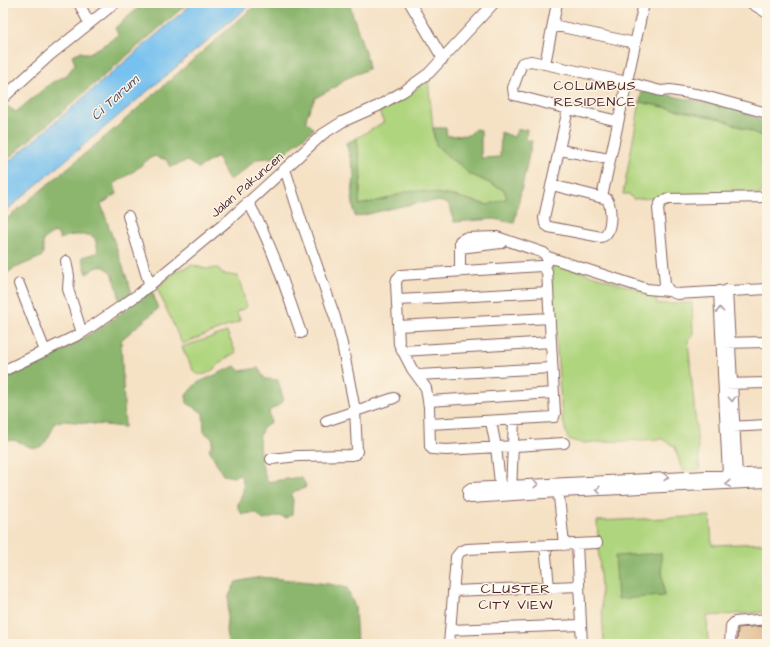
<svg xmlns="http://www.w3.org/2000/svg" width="770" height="647" viewBox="0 0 770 647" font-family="'Architects Daughter',sans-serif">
  <rect width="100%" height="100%" fill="#fcf5e5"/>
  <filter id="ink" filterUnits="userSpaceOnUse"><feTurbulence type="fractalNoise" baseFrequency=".025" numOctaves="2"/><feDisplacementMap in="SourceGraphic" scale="8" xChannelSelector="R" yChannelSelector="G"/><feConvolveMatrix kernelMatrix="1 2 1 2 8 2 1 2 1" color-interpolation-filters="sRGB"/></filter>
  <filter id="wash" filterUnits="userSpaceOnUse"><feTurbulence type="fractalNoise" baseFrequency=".012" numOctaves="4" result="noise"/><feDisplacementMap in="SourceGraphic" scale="16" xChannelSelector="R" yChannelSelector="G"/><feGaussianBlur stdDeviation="0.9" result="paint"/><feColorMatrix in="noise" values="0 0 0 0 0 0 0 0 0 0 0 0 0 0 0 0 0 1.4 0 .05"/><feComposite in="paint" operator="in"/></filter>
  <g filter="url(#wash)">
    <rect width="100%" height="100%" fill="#f5e1c4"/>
    <path fill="#b0d57f" stroke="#7d7a55" d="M428 79 434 138 452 160 459 164 468 173 504 190 507 198 488 205 454 196 408 191 386 199 359 205 361 175 357 138 384 122 379 112 402 100Z
      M640 102 721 119 767 138V182L761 194 633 199 629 194H623Z
      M553 263 656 295 657 304 692 303 693 335 688 340 700 470 682 471 675 447 662 439 581 443 568 439 562 418 551 271Z
      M192 265 206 269 218 268 222 274 238 276C242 286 243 297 247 307L236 312 241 321 182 344 157 288 177 271Z
      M227 332 236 353C222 356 209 383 194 372L182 347Z
      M710 516 712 545 767 543V612L707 616 708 644H604L597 521Z"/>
    <path fill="#8cb66e" stroke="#6b6a4c" d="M144 3H188L3 163V106L5 105 16 112 51 83 67 75 75 64 72 55 80 52 88 54C101 46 107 45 118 34L115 28Z
      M258 3H349L368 62V69L343 80 339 85 315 98 307 115 306 121 314 129 280 157 257 159 242 172 229 180 217 157 198 168 187 161 170 167 166 159H159L156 156 150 158 134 171 114 184 117 194 101 204 132 293 120 302C118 292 114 263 98 267 94 268 90 272 87 274L82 257 96 253 98 250 95 238 90 235C79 235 70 234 60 239L58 234 55 232 43 240V254L41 257 13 269 3 276V222L112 131Z
      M642 90 737 109 767 123V138L721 119 640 102Z
      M433 128H446L447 136 469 135 475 129 481 130V158L500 157 501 132 514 137 517 130 527 129 526 140 532 141 514 223 494 219 454 222C452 216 452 205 446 203 432 196 372 214 355 217L352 197 354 172 346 143 357 138 361 175 359 205 386 199 408 191H422L454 196 488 205 507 198 504 190 468 173 459 164 452 160 436 145Z
      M152 290 158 309 121 340 125 427 65 421 55 422C37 474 23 429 3 443V379L52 357 108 323Z
      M235 366 240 371 258 368 265 379 278 380 283 398 282 403 269 411 271 422C268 425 264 427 262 430 255 443 263 469 267 482L301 477 306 485 305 488 295 491 291 495 293 500 292 514 286 518 279 516 263 520 256 513 242 514C233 504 241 502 243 491 244 487 243 482 242 478L238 474 234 477 223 475 209 449 212 444 213 439 204 432 203 413 187 403 186 395 197 383Z
      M661 553 664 596 618 599 615 556Z
      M261 577 329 584 347 588 355 607 357 644H228L226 631 229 596 236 582Z"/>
    <path fill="#76c1ef" stroke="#60708d" d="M193 3H252L3 213V167Z"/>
    <g id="blocks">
      <path fill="#dfb789" d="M767 626V644H737L738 628Z"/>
    </g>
  </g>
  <g filter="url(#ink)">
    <use href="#blocks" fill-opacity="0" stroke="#866361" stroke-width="1"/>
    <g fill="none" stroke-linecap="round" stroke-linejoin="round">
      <g stroke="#866361" stroke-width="12">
        <path id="minor" d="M79 3 89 23
          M410 3 443 59
          M751 3 767 13
          M553 25 635 43
          M545 64 557 3
          M3 98 50 55 115 3
          M568 109 514 95 513 88 522 63 531 61 627 82 661 91 670 90 701 95 767 113
          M560 150 609 159
          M552 185 607 199C612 208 613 234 601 237L549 227 545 224 544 218 568 109 618 121
          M602 197 644 3
          M767 197 668 199 661 202 658 208 665 284 669 291 677 294 767 289
          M248 202C272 243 285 288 301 333
          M128 216 150 286
          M460 248 501 243
          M548 257 647 289 669 291
          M66 261 69 276 68 289 82 333
          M460 272V241L465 238 497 237 544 253 548 260 545 268
          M19 284 45 351
          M727 290 737 475
          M719 291 728 475
          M398 300 548 292
          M398 326 550 318
          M723 343 767 342
          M402 351 551 342
          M3 371 82 333 139 294 231 218 323 134 342 122 378 106 404 91 429 73 494 3
          M418 375 551 368
          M724 384 767 383
          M429 401 554 393
          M326 421 394 398
          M491 422 496 447 501 492
          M430 424 554 417 555 413 547 271 541 266 401 275 397 279 396 283 399 344 412 369 426 388 429 407 430 446 432 449 446 450 564 443
          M727 427 767 425
          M271 459 298 456 351 455 356 454 357 451 355 410 342 344 335 317 302 223 285 169
          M767 473 471 488 468 490V497L471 498 559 492 767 482
          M558 487 564 545
          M511 492 514 420
          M577 544 582 644
          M545 546 549 587
          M453 591 579 586
          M450 630 581 625
          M449 644 456 557 461 551 467 549 597 543
          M730 644 731 626 735 622 767 619"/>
      </g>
      <use href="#minor" stroke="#fff" stroke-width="10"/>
    </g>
    <defs><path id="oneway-chevron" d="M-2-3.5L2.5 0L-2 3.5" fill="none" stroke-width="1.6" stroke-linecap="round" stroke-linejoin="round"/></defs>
    <g stroke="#ae9aa0">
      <use href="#oneway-chevron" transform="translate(720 310) rotate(-93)"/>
      <use href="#oneway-chevron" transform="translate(732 399) rotate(86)"/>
      <use href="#oneway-chevron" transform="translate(666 477) rotate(-2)"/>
      <use href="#oneway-chevron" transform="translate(536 484) rotate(-3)"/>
      <use href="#oneway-chevron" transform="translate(728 484) rotate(177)"/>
      <use href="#oneway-chevron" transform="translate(598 490) rotate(178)"/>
    </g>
  </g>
  <g text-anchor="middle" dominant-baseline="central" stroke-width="3" stroke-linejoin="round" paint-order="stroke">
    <g font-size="13" fill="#4a1f2b" stroke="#fcf5e5">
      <text transform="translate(247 185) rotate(-41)">Jalan Pakuncen</text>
    </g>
    <g font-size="14" letter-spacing="1" fill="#4a1f2b" stroke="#fcf5e5">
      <text x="595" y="86">COLUMBUS<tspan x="595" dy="16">RESIDENCE</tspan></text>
      <text x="516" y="589">CLUSTER<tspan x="516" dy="16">CITY VIEW</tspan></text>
    </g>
    <g font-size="14" font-style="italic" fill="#575066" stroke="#fcf5e5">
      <text transform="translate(115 98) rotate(-43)">Ci Tarum</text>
    </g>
  </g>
  <rect width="770" height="647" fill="none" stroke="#fcf5e5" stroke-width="16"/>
</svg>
